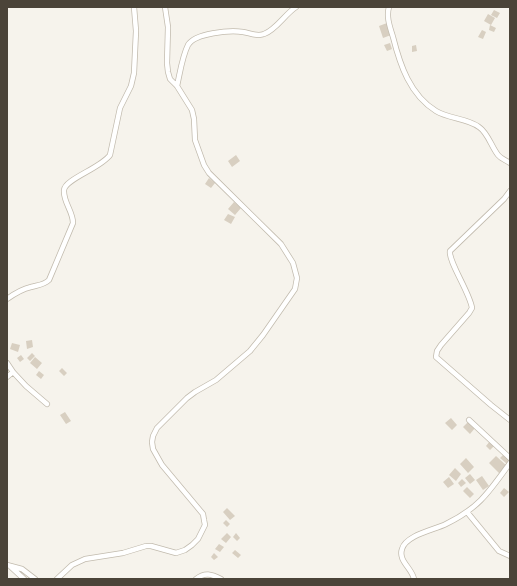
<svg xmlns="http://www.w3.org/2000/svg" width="517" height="586" viewBox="0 0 517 586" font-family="'PT Sans',sans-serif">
  <rect width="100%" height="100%" fill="#f6f3ec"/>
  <path fill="#d8cfc1" d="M494 10 500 13 497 18 491 15Z
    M488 14 495 18 491 25 484 21Z
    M387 23 391 35 383 38 379 26Z
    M490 25 496 28 494 32 489 30Z
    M482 30 486 32 483 39 478 37Z
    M390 43 392 49 387 51 384 45Z
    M416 45 417 51 412 52V46Z
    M236 155 240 161 232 167 228 161Z
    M209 178 215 183 211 188 205 184Z
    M234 202 241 208 235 215 228 209Z
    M228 214 235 217 231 224 224 220Z
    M32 340 33 347 27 349 26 341Z
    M12 343 20 345 18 352 10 349Z
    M32 353 35 356 30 361 27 358Z
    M21 355 24 359 20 362 17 358Z
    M35 357 42 363 37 369 30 363Z
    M62 368 67 373 64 376 59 371Z
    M39 371 44 375 41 379 36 375Z
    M65 412 71 421 66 424 60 415Z
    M451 418 457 425 452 430 445 423Z
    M469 421 475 428 470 434 463 427Z
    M490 441 495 445 490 450 486 446Z
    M503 455 510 460 507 464 500 458Z
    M496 456 507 466 499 473 489 463Z
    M466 458 474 467 468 473 460 464Z
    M455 468 461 474 456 481 449 475Z
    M470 474 475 480 470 484 465 478Z
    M482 476 489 486 483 490 476 480Z
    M449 477 454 484 448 488 443 482Z
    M462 479 466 483 461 487 458 483Z
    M467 487 474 494 470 498 463 491Z
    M504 488 509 492 504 497 500 493Z
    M227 508 235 516 230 520 223 512Z
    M226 520 230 524 227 527 223 523Z
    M227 533 231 537 226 543 221 539Z
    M236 533 240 538 237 541 233 537Z
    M219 544 224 547 220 552 215 549Z
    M235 550 241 555 238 558 232 553Z
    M214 553 218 557 214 560 211 557Z"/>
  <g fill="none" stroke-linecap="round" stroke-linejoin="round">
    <g stroke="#c2bbae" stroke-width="6">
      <path id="street" d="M389 7C386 17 390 27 393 37 400 65 410 95 436 111 449 119 467 118 479 127 488 133 491 146 498 155 501 159 506 160 510 163
        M177 86C180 73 182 57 188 45 195 33 230 30 243 32 250 33 257 37 264 34 276 30 285 14 296 7
        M510 191 504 199 450 251C448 261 470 293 472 308L469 313 441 345 437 351 436 357 491 405 510 420
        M7 299C14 294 22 289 31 287 38 285 44 285 49 280L73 223C73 211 63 202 64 190 65 179 101 168 110 155L120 108 131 86 134 73 136 31 134 7
        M7 363 13 372
        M7 377 13 372 26 386 47 404
        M469 420 510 458
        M467 512 499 551 510 556
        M7 565 22 569 35 579
        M11 567 24 579
        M57 579 72 565 85 559 123 553 146 546H151L176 553 185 550 192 545 198 539 205 525 204 520 203 514 162 465 153 449 152 442 153 436 157 428 187 398 195 392 216 380 250 351 263 335 295 289 297 278 293 263 281 244 209 173 204 165 195 140 194 119 192 110 177 86 170 79 168 72 167 63 168 27 165 7
        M196 579C205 572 211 574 221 579
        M414 579C412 568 398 561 402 549 406 535 434 530 446 524 479 508 489 492 510 463"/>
    </g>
    <use href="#street" stroke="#fff" stroke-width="4.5"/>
  </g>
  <rect width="517" height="586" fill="none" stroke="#4b4439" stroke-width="16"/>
</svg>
